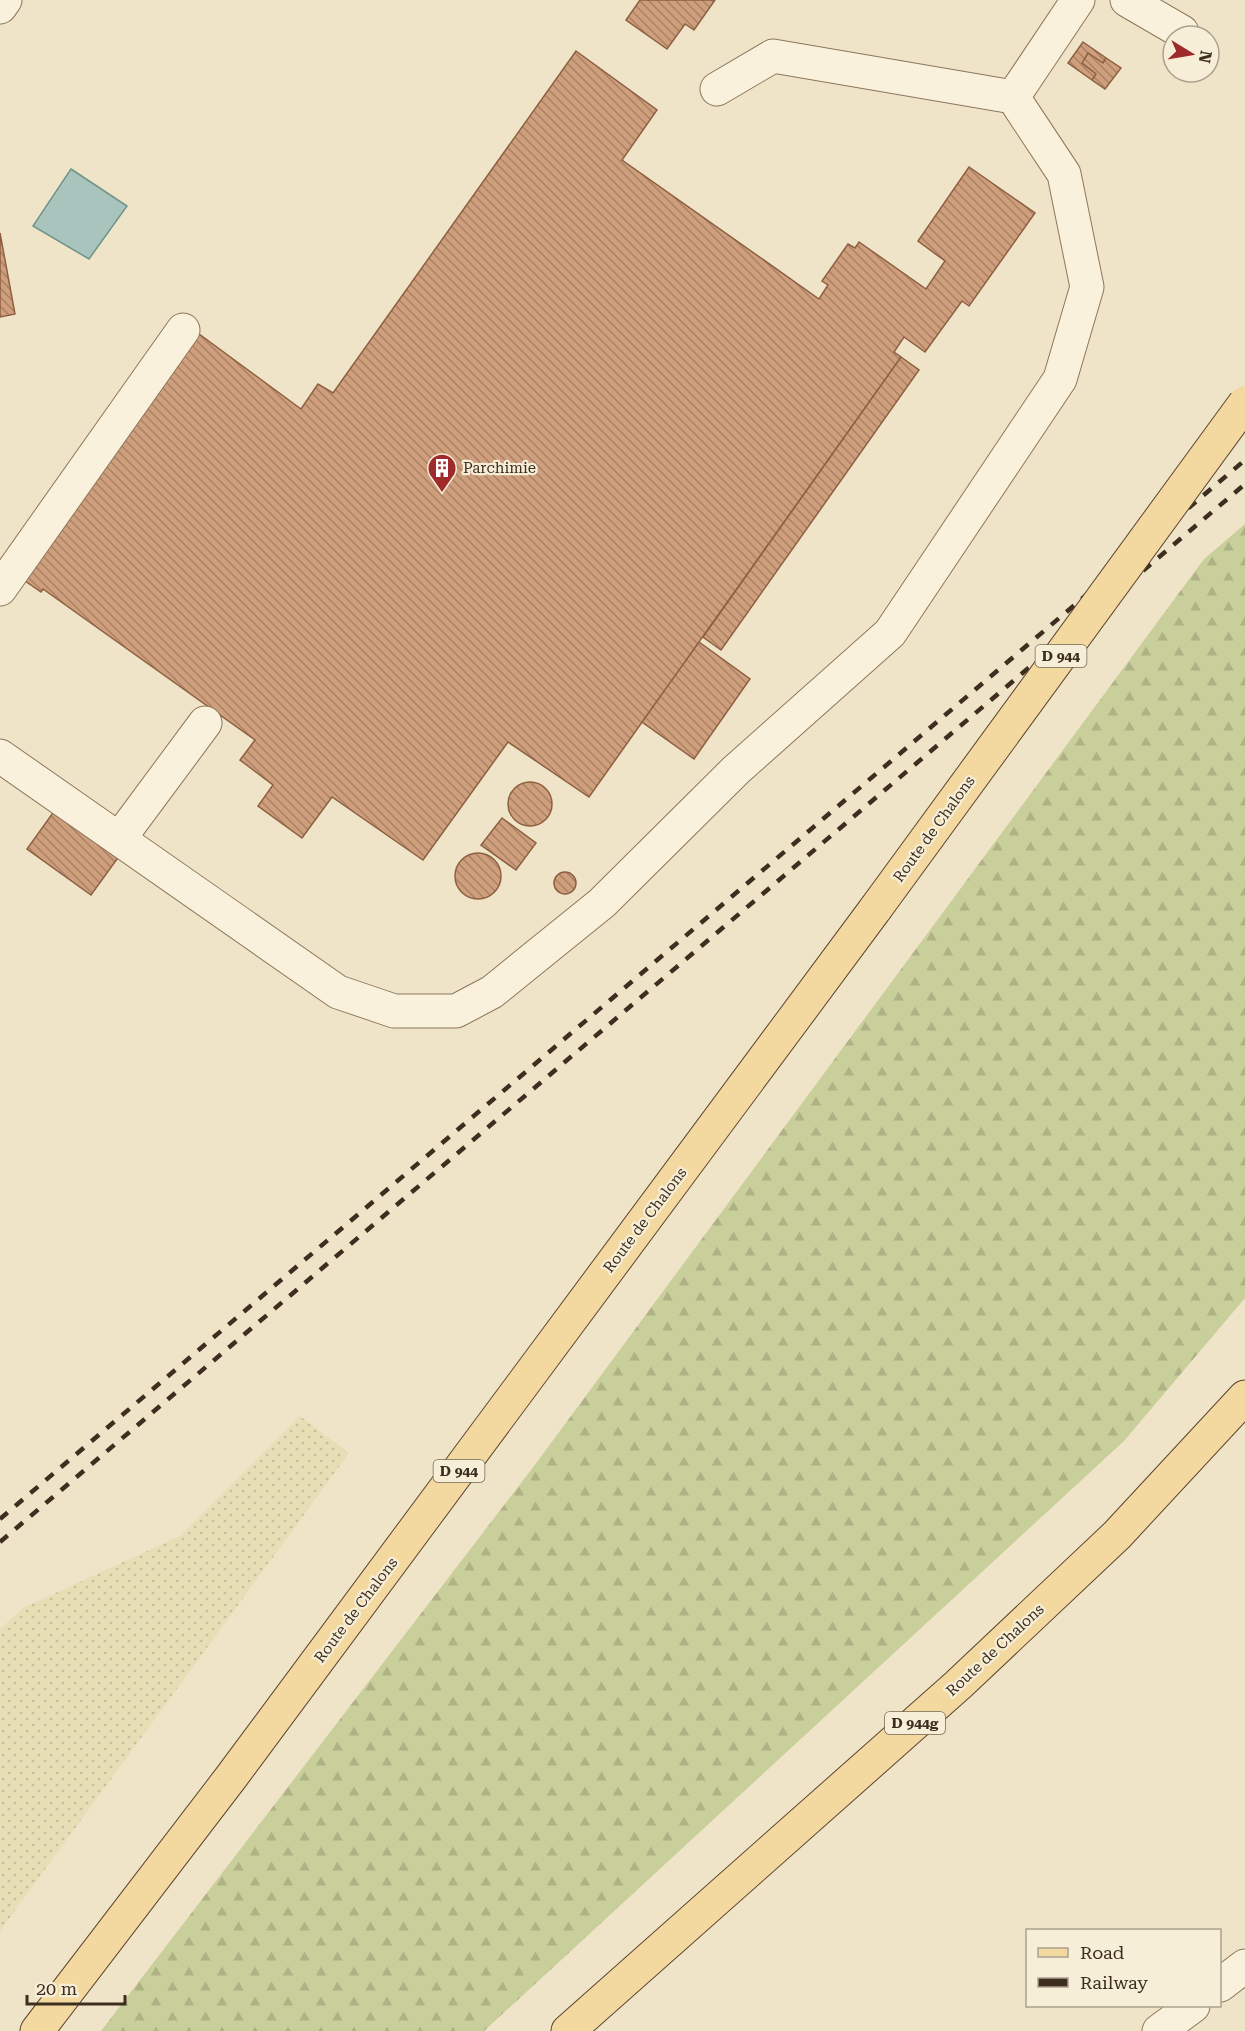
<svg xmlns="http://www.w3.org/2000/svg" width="1245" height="2031" viewBox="0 0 1245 2031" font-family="'Roboto Serif',serif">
  <defs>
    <pattern id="farmland-dots" width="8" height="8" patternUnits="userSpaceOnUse" patternTransform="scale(1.5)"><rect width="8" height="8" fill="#e6deb5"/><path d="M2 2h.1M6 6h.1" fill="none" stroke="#c6bf9b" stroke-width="1.8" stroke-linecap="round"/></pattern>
    <pattern id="forest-firs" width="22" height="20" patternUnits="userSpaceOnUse" patternTransform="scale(1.5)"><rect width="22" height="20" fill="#c9cf9b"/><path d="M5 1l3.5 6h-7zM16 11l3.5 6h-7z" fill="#aeb285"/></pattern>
    <pattern id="building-back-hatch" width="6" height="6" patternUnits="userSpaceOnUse" patternTransform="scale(1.5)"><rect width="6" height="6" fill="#cf9f7d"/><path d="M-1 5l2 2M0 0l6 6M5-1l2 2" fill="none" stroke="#a98266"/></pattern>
  </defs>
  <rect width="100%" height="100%" fill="#f0e4c8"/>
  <path fill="url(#farmland-dots)" d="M300 1416 349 1453 0 1931V1629L23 1608 180 1536Z"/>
  <path fill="url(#forest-firs)" d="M1245 524V1298L1124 1441 484 2031H101L534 1466 1204 559Z"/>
  <path fill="#a9c4bc" stroke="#6f938a" stroke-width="1.5" d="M71 169 127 206 89 259 33 226Z"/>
  <path fill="url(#building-back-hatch)" stroke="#8d5f41" stroke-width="1.5" d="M640 0H715L694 30 685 24 667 49 626 20Z
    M1083 42 1106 58 1103 63 1088 53 1082 63 1096 74 1092 80 1068 63Z
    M576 51 657 110 622 160 819 299 828 285 822 281 848 244 855 248 859 242 926 289 945 261 918 241 969 167 1035 213 969 306 962 301 925 352 904 337 894 352 901 357 589 797 508 742 423 860 332 797 302 838 258 806 273 785 240 760 255 740 43 589 41 592 21 578 195 331 301 409 318 384 333 393Z
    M1088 53 1103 63 1106 58 1121 68 1105 89 1092 80 1096 74 1082 63Z
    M0 233 15 314 0 317Z
    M901 357 919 370 721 650 703 637Z
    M699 642 750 679 694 759 642 722Z
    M508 804a22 22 0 1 1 44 0a22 22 0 1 1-44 0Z
    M55 810 120 855 91 895 27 849Z
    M502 818 536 843 516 870 481 845Z
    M455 876a23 23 0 1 1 46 0a23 23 0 1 1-46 0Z
    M554 883a11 11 0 1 1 22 0a11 11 0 1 1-22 0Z"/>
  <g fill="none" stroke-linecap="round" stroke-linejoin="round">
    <g stroke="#8d765c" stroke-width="35">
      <path id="minor" d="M1127 0 1182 32
        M0 7 5 0
        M1013 97 1078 0
        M0 589 183 330
        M0 756 338 992 394 1011H456L492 992 602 903 736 770 890 633 1060 379 1087 287 1064 174 1013 97 773 56 717 89
        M119 839 205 723
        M1220 1985 1245 1966
        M1159 2031 1193 2006"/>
    </g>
    <g stroke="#5b4430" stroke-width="35">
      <path id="major" d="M37 2031 232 1776 876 908
        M568 2031 958 1685 1117 1535 1245 1397"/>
    </g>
    <use href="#minor" stroke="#faf1dc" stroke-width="33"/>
    <use href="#major" stroke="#f3d9a0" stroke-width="33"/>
    <path stroke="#3d2e20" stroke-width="4.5" stroke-dasharray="10 10" stroke-linecap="butt" d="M0 1519 1245 460
      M0 1542 1245 484"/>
    <g stroke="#5b4430" stroke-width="35" stroke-linecap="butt">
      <path id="major-bridge" d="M876 908 1245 403"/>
    </g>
    <use href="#major-bridge" stroke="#f3d9a0" stroke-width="33"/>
  </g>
  <defs>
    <g id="building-pin" transform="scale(1.5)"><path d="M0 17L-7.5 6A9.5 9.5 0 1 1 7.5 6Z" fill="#9e2a2b" stroke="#f7eed8"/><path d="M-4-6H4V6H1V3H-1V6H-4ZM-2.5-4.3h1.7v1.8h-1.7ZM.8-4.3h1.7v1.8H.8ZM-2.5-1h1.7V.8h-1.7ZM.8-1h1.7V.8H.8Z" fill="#fff"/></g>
  </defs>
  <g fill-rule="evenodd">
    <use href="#building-pin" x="442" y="468"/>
  </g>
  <g text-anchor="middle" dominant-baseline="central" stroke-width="4.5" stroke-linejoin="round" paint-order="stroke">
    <g fill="#f7eed8" stroke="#756857" stroke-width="1.5">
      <rect x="1035.5" y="645" width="51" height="22" rx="4.5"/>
      <rect x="433.5" y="1460" width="51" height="22" rx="4.5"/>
      <rect x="885" y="1712" width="60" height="22" rx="4.5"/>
    </g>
    <g font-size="14" font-weight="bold" fill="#3d2e20">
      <text x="1061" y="656">D 944</text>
      <text x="459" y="1471">D 944</text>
      <text x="915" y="1723">D 944g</text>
    </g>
    <g font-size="15" fill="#3d2e20" stroke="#f7eed8" text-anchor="start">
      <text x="463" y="468">Parchimie</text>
    </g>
    <g font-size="15" fill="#3d2e20" stroke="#f7eed8">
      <text transform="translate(934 829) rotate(-54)">Route de Chalons</text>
      <text transform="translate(645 1220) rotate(-53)">Route de Chalons</text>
      <text transform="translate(356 1610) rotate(-53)">Route de Chalons</text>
      <text transform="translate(995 1650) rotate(-43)">Route de Chalons</text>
    </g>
  </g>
  <rect x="1026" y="1929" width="195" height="78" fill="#f7eed8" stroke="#ada18e" stroke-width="1.5"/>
  <rect x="1038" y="1948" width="30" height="9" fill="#f3d9a0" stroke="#ada18e" stroke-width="1.5"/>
  <text x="1080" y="1959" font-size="18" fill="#3d2e20">Road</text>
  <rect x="1038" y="1978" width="30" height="9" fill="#3d2e20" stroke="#ada18e" stroke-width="1.5"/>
  <text x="1080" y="1989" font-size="18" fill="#3d2e20">Railway</text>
  <g transform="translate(1191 54) rotate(101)"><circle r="28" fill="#f7eed8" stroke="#ada18e" stroke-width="1.5"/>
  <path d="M0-4.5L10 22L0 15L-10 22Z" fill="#9e2a2b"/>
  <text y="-9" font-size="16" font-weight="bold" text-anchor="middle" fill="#3d2e20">N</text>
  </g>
  <path d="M27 1995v9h98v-9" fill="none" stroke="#3d2e20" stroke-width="3"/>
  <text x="36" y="1995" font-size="18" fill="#3d2e20" stroke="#f7eed8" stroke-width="4.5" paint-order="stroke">20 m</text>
</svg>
